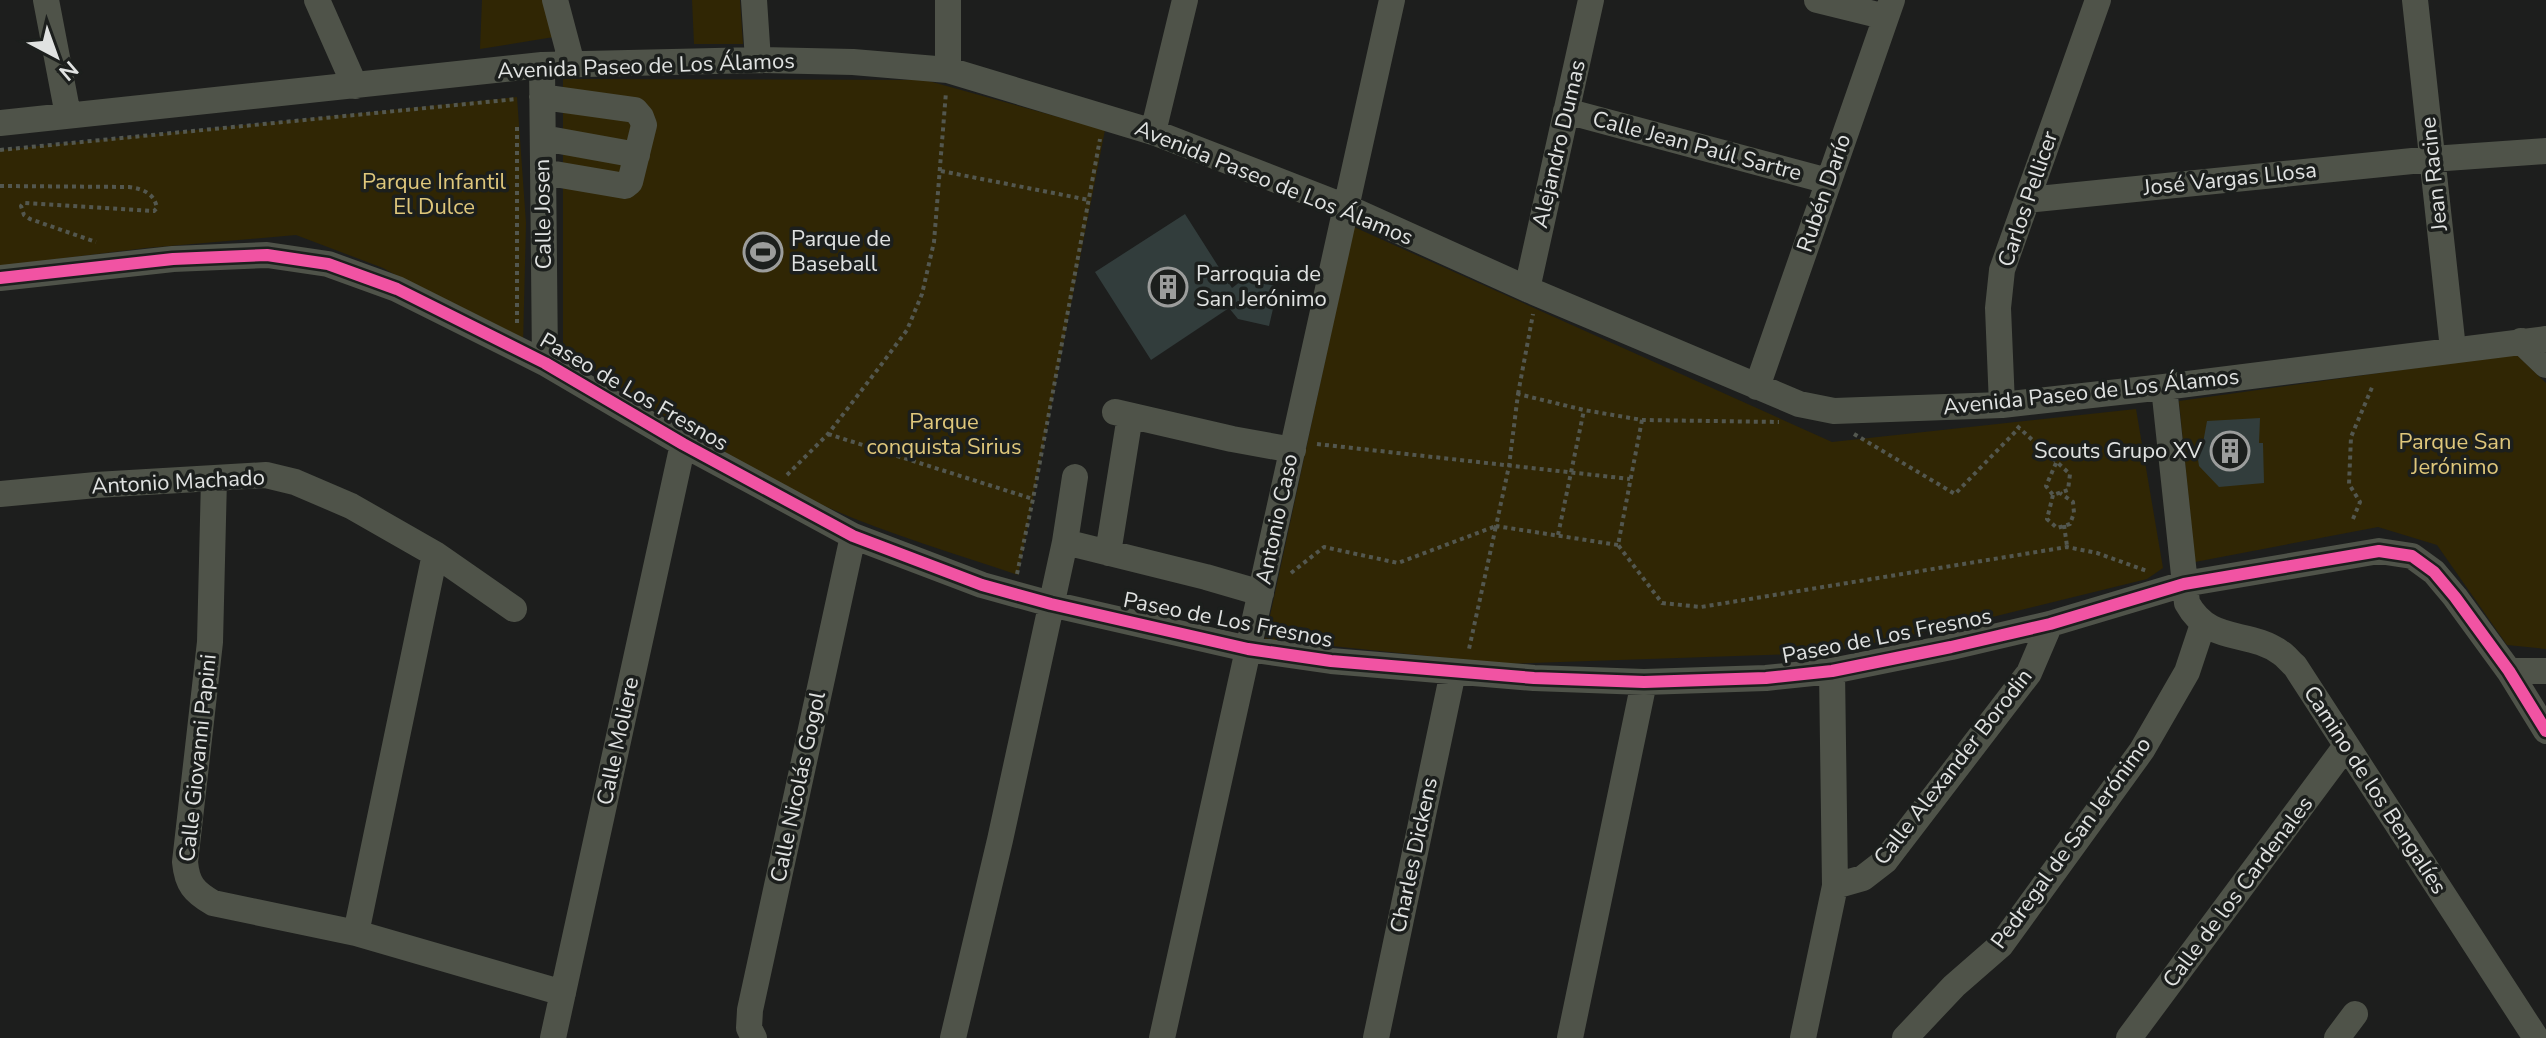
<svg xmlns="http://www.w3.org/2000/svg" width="2546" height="1038" viewBox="0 0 2546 1038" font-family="'Nunito Sans',sans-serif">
  <rect width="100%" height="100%" fill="#1d1e1d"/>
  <path fill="#302604" d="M482 0H547L560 36 480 49Z
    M692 0H740L743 44H694Z
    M563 79 925 80 1105 130 1018 575C942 549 863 527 791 490 712 450 638 398 563 350Z
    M517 97 526 223 523 346 383 268 296 235 146 248 0 266V150Z
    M1354 227 1832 442 2136 409 2163 568 2147 579 1968 623 1826 653 1503 664 1265 639Z
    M2516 354 2546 383V649L2507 645 2437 545 2378 527 2195 562 2179 401Z"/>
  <path fill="#323d3c" d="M1185 214 1232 288 1245 278 1278 287 1269 326 1238 319 1229 308 1151 360 1095 272Z
    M2260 418 2259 443H2263L2264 483 2219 487 2199 466 2196 446 2203 443 2207 421Z"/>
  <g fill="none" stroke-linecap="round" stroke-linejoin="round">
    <path stroke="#53574f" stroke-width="4" stroke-dasharray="4 4" stroke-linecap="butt" d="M0 150 517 99
      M941 171 1089 200
      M0 186 129 187C143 189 154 193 157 208L154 211 24 203 21 206 24 215 30 219 96 242
      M517 323V127
      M1518 394 1533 314
      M1642 420 1618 545 1662 603 1701 607 2067 547 2097 553 2147 571
      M2017 426 2070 474 2068 490 2053 495 2046 486 2056 463
      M828 434 1033 499
      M1854 434 1955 494 2019 428
      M1317 444 1630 479
      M787 475 828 434 881 365 907 330 922 294 934 242 946 92
      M2053 495 2047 519 2057 528 2070 524 2074 513 2073 502 2060 493
      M2353 519 2360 502 2349 484 2351 437 2373 385
      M2064 525 2067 546
      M1558 535 1584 410
      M1618 545 1496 526 1509 466 1518 394 1584 410 1642 420 1779 422
      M1291 573 1324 547 1398 563 1496 526 1469 649
      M1017 574 1033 499 1100 139"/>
    <path stroke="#4f5349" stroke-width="26" d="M46 0 68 115
      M317 0 355 86
      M555 0 572 64
      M754 0 758 60
      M948 0V70
      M1817 0 1886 17
      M2415 0 2453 349
      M542 65 545 363
      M542 97 635 110 641 117 644 125 630 182 625 186 543 172
      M1566 111 1828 181
      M0 123 542 65 758 60 853 62 948 70 1153 132 1346 207 1534 292 1799 404 1834 411 2002 405 2164 387 2546 339
      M1153 132 1185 0
      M543 138 637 155
      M2027 200 2432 159 2546 151
      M0 278 173 259 267 255 328 264 397 289 545 363 683 444 853 536 982 585 1051 604 1248 649 1331 661 1534 678 1644 682 1766 678 1832 671 1951 647 2050 624 2184 584 2379 551 2412 556 2434 572 2455 597 2509 671 2546 731
      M1527 289 1591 0
      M2521 341 2546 365
      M1757 387 1892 0
      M2164 387 2187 603C2210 645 2248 629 2281 653 2286 656 2290 662 2295 666L2536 1038
      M2002 405 1998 308 2002 270 2098 0
      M1115 412 1232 439 1293 450
      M214 479 210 642 185 862C187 884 194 892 213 903L356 933 563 993
      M0 494 96 485 266 475 295 482 351 506 435 554 514 609
      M1065 542 1206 577 1261 593
      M1108 553 1130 416
      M2509 671H2546
      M1835 886 1863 878 1885 861 2029 673 2050 624
      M356 933 435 554
      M553 1038 683 444
      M754 1038 749 1028 750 1010 853 536
      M953 1038 1000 840 1065 542 1075 477
      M1162 1038 1392 0
      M1376 1038 1453 672
      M1570 1038 1644 682
      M1803 1038 1835 886 1832 671
      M1905 1038 1954 986 2001 945 2142 750 2187 672 2203 624
      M2129 1038 2346 746
      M2337 1038 2355 1014"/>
    <g stroke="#1c1f1d" stroke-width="17">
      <path id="cycleway" d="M0 278 173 259 267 255 328 264 397 289 545 363 683 444 853 536 982 585 1051 604 1248 649 1331 661 1534 678 1644 682 1766 678 1832 671 1951 647 2050 624 2184 584 2379 551 2412 556 2434 572 2455 597 2509 671 2546 731"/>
    </g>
    <use href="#cycleway" stroke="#f153a3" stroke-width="12"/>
  </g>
  <defs>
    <g id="stadium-ring" transform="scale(2)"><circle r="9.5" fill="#1c1f1d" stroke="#9c9d9c" stroke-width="1.5"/><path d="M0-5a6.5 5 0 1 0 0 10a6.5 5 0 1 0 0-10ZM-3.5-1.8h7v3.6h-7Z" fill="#9c9d9c"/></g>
    <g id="building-ring" transform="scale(2)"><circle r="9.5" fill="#1c1f1d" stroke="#9c9d9c" stroke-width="1.5"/><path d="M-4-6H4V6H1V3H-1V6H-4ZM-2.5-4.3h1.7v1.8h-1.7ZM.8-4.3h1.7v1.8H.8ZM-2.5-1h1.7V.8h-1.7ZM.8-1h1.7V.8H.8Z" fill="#9c9d9c"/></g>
  </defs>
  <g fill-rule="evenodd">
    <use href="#stadium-ring" x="763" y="252"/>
    <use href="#building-ring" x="1168" y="287"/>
    <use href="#building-ring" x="2230" y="451"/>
  </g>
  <g text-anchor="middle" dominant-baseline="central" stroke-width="7" stroke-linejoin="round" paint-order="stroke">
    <g font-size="22" fill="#e0e2e1" stroke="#1c1f1d">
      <text transform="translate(646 66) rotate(-2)">Avenida Paseo de Los Álamos</text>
      <text transform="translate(1559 144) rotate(-77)">Alejandro Dumas</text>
      <text transform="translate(1697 146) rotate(15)">Calle Jean Paúl Sartre</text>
      <text transform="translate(2434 174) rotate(-96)">Jean Racine</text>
      <text transform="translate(2230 179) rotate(-6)">José Vargas Llosa</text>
      <text transform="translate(1274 183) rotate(22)">Avenida Paseo de Los Álamos</text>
      <text transform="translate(1824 193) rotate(-71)">Rubén Darío</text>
      <text transform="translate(2028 199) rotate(-71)">Carlos Pellicer</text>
      <text transform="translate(543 214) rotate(-91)">Calle Josen</text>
      <text transform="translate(634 392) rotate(30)">Paseo de Los Fresnos</text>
      <text transform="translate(2091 392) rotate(-6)">Avenida Paseo de Los Álamos</text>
      <text transform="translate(178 482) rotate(-3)">Antonio Machado</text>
      <text transform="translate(1277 519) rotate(-78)">Antonio Caso</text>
      <text transform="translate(1228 620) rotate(11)">Paseo de Los Fresnos</text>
      <text transform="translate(1887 636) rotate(-11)">Paseo de Los Fresnos</text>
      <text transform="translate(618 741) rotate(-78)">Calle Moliere</text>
      <text transform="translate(198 758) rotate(-84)">Calle Giovanni Papini</text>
      <text transform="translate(1953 767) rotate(-52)">Calle Alexander Borodin</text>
      <text transform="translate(798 787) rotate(-78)">Calle Nicolás Gogol</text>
      <text transform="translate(2375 790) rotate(57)">Camino de los Bengalíes</text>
      <text transform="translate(2071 843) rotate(-54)">Pedregal de San Jerónimo</text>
      <text transform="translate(1414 855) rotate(-78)">Charles Dickens</text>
      <text transform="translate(2238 892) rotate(-53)">Calle de los Cardenales</text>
    </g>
    <g font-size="22" fill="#dfc77b" stroke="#1c1f1d">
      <text x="434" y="182">Parque Infantil<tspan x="434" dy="25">El Dulce</tspan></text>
      <text x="944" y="422">Parque<tspan x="944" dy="25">conquista Sirius</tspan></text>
      <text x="2455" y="442">Parque San<tspan x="2455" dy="25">Jerónimo</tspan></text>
    </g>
    <g font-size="22" fill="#e0e2e1" stroke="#1c1f1d" text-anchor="start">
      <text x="791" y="239">Parque de<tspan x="791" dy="25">Baseball</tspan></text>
      <text x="1196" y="274">Parroquia de<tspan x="1196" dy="25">San Jerónimo</tspan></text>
      <text x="2202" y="451" text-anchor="end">Scouts Grupo XV</text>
    </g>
  </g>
  <g transform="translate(56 56) rotate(139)" stroke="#1c1f1d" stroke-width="6" paint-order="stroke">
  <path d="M0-6L14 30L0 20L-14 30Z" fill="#e0e2e1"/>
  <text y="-12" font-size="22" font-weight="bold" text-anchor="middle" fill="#e0e2e1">N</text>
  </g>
</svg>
